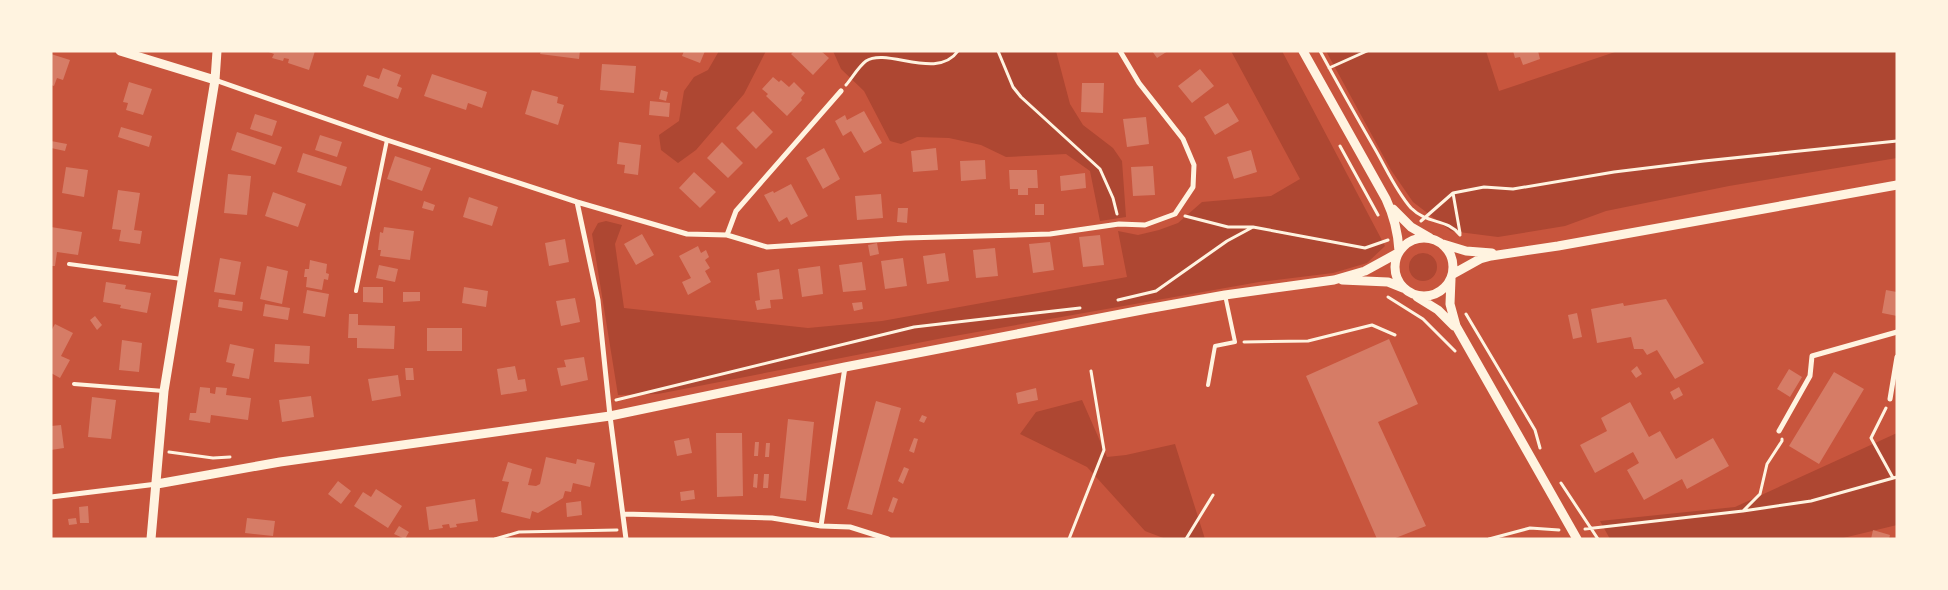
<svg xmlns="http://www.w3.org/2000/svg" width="1948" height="590" viewBox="0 0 1948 590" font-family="'Fira Sans',sans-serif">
  <rect width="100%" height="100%" fill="#c8553d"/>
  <path fill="#ae4732" d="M719 51H766L744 94 696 150 678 163 661 150 659 135 679 121 684 91 694 77 708 70Z
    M833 51H1056L1070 104 1083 125 1113 148 1122 161 1126 217 1100 221 1090 171 1066 154 1006 157 981 145 949 138 917 137 901 144 890 141 864 91 841 69Z
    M1231 51H1282L1385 246 1367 263 1333 273 1259 282 943 338 658 394 618 395 592 234 598 223 606 221 622 225 615 244 624 308 808 328 882 321 1127 277 1118 231 1138 235 1159 230 1178 223 1202 202 1271 196 1300 179Z
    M1326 51H1486L1499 91 1618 51H1897V158L1729 186 1606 211 1565 226 1498 237 1451 231 1413 202 1391 170Z
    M1409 267a14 14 0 1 1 28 0a14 14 0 1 1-28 0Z
    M1082 400 1107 457 1126 455 1175 444 1205 539H1166L1145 531 1087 467 1020 434 1036 412Z
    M1897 433V525L1839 539H1610L1600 521 1735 507Z"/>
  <path fill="#d67c66" d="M266 51H315L309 70 288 63 289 59 284 58 283 61 272 58 274 54Z
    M541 51H580L579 59 540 54Z
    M684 51H705L700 63 682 56Z
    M794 51H821L829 58 813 75 791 54Z
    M1152 51H1168L1157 58Z
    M1513 51H1538L1540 59 1523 65 1520 57 1515 58Z
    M51 54 70 60 63 80 57 78 54 86 51 85Z
    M602 64 636 66 634 93 600 90Z
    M383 68 401 75 397 86 402 88 398 99 363 86 367 75 379 79Z
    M1200 69 1214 86 1192 103 1178 86Z
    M432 74 487 92 482 108 468 103 466 110 424 96Z
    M773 77 779 82 781 80 789 87 794 82 805 93 801 98 802 100 787 116 766 96 768 94 762 89Z
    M129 82 152 89 143 115 126 110 128 103 123 102Z
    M1082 83H1104L1103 113 1081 112Z
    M532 90 558 97 557 103 564 105 558 125 525 114Z
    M661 90 668 92 666 101 659 99Z
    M650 101 670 103 669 117 649 115Z
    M1228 103 1239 121 1215 135 1204 117Z
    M753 111 773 132 756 149 736 128Z
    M864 111 882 143 864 153 851 131 843 136 835 121 845 115 847 120Z
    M255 114 277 121 272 136 250 129Z
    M1146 117 1149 144 1127 147 1123 119Z
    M121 127 152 136 149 147 118 137Z
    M237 132 282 147 275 165 231 150Z
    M320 135 342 142 337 157 315 150Z
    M51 141 67 144 65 151 51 148Z
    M619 142 641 145 638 175 624 173 625 165 617 164Z
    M722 142 743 163 728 178 707 158Z
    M824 148 840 179 823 189 806 158Z
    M936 148 938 170 913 172 911 151Z
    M1251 150 1257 172 1234 179 1227 157Z
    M303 153 347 167 341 186 297 172Z
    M395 156 431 168 422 191 387 179Z
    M985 160 986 179 961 181 960 161Z
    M1153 166 1155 195 1133 196 1131 167Z
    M66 167 88 170 84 197 62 193Z
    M1009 170H1037L1038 188H1028V195H1018V189H1010Z
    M694 172 716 192 700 208 679 188Z
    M1085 173 1086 188 1061 191 1060 176Z
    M228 174 251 176 247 215 224 213Z
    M791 184 808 216 791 225 787 217 779 222 764 195 773 191 774 193Z
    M118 190 140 193 134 230 142 231 140 244 119 241 121 230 112 229Z
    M273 192 306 204 298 227 265 216Z
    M881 194 883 218 857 220 855 196Z
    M469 197 498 207 492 226 463 217Z
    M424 201 435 205 433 211 422 208Z
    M1035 204H1044V215H1035Z
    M898 208H908L907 223 897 222Z
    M51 227 82 232 78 255 57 252 55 266H51Z
    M384 227 414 231 410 260 380 256 381 250H378L380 232 383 233Z
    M642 234 654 255 636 265 624 244Z
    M1100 235 1104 265 1083 267 1079 237Z
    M565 239 569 262 549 266 545 243Z
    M1050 242 1054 270 1033 273 1029 244Z
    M877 243 879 254 870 256 868 245Z
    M698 246 701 253 706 250 709 257 705 260 710 268 705 271 711 282 688 295 682 282 691 278 679 256Z
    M995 248 998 276 976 278 973 250Z
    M945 253 949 281 927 284 923 256Z
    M220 258 241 262 235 295 214 292Z
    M903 258 907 286 885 289 881 261Z
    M310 260 327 264 326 273 329 274 328 280 324 279 322 290 306 287 307 277H304L305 269H309Z
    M862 262 866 290 843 292 839 265Z
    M379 265 398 269 395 282 376 278Z
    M267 266 288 271 282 304 260 299Z
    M820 266 823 294 802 297 798 269Z
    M779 269 783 299 770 300 771 308 757 310 755 301 760 300 757 273Z
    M106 282 126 285 125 289 151 293 147 313 120 308 121 305 103 302Z
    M363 287H383V303L363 302Z
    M464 287 488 291 486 307 462 303Z
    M307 290 329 294 325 317 303 313Z
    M1886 290 1897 292V316L1882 313Z
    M403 292H420V301L403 302Z
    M575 298 580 322 561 326 556 301Z
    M219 299 243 302 242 311 218 307Z
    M1666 299 1704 363 1675 379 1657 350 1647 355 1643 349H1634L1631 337 1597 343 1591 309 1623 303 1624 306Z
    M862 302 863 309 854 311 852 303Z
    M265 304 290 308 288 320 263 316Z
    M1577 313 1582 337 1573 339 1568 315Z
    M349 314H358V325L395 326 394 349 357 348V338H348Z
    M95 316 102 325 97 330 90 320Z
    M55 324 73 333 61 356 70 360 60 378 51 373V331Z
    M427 328H462V351H427Z
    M1389 339 1418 404 1378 422 1426 526 1393 539H1377L1306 376Z
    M122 340 142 343 139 372 119 370Z
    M230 344 254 349 249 379 232 376 235 364 226 362Z
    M275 344 310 346 309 364 274 362Z
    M584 357 588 380 561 386 557 368 566 367 564 360Z
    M515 366 518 380 525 379 527 391 501 395 497 369Z
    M1637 366 1642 374 1636 378 1631 371Z
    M405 368H413L414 380H406Z
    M1789 369 1802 377 1790 397 1777 389Z
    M1834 372 1864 389 1819 464 1789 446Z
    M398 375 401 396 372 401 368 379Z
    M200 387 210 388V393L215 394 216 387 227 388 226 395 251 398 248 420 211 415 210 423 189 420 190 413H196Z
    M1679 387 1683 395 1674 400 1670 392Z
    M1036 388 1038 400 1018 404 1016 393Z
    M311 396 314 417 282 422 279 400Z
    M92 397 116 400 111 439 88 437Z
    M876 401 901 408 872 515 847 509Z
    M1630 402 1649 437 1660 431 1676 459 1713 438 1729 466 1687 489 1682 479 1644 500 1627 470 1639 463 1633 452 1595 473 1580 445 1607 431 1601 418Z
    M922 415 927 417 924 423 919 421Z
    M788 419 814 422 806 501 780 498Z
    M61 425 64 448 51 450V426Z
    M716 433H742L743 496 717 497Z
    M689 438 692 453 677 456 674 441Z
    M914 438 918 439 914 453 909 451Z
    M755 442H759L758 456H754Z
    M766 443H770L769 457H765Z
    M546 457 576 464 577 459 595 463 590 487 573 483 571 492 565 491 563 498 538 513 532 511 530 519 501 512 509 482 502 481 508 462 532 469 528 485 536 486 540 484Z
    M904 467 909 469 903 484 898 481Z
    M754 474H758L757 488 753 487Z
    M764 474H769L768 488H763Z
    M338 481 351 491 341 504 328 494Z
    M376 489 402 506 388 528 354 506 363 492 371 497Z
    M694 490 695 499 681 501 680 492Z
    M893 497 898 499 893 513 888 511Z
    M475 499 478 521 456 524 457 527 450 528 449 524 442 525 443 528 429 530 426 507Z
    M581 501 582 515 567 517 566 503Z
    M88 506 89 523H80L79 507Z
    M76 518 77 524 69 525 68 519Z
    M247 518 275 521 273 536 245 533Z
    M399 526 409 532 405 539 394 534Z
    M1873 530 1890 535 1889 539H1871Z"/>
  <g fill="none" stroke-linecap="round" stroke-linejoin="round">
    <path stroke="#fff3e0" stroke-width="3" d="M998 51 1013 87 1021 97 1100 169 1113 198 1117 214
      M1320 51C1338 84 1356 116 1375 149 1386 168 1396 191 1411 208 1428 225 1447 218 1460 235
      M1329 68 1367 51
      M846 85C852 78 859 66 866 61 887 47 937 81 958 51
      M1340 146 1378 215
      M1453 193 1460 233
      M1185 216 1228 227H1253
      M1421 221 1453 193 1484 187 1513 189 1614 172 1704 161 1897 141
      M1388 297 1423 319 1455 351
      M1118 300 1156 291 1227 241 1253 227 1365 248 1388 240
      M1466 314 1535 430 1540 448
      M1244 342 1308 341 1372 325 1395 335
      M616 400 914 327 1080 308
      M1886 408 1871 438 1893 478
      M169 452 213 458 230 457
      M1561 483 1598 539
      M1743 511 1760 494 1767 464 1782 441V439
      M1585 529 1743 511 1811 501 1897 477
      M495 539 519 532 617 530
      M1069 539 1104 450 1091 371
      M1186 539 1213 495
      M1489 539 1530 528 1559 530"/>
    <path stroke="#fff3e0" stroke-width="4" d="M69 264 182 279
      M356 291 387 140
      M74 384 164 391
      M1208 385 1215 346 1235 342 1225 295"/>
    <path stroke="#fff3e0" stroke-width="5" d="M215 80 387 140 577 202 687 234 727 235 767 247 905 238 1050 234 1119 224 1145 225 1175 214 1193 187 1194 165 1183 139 1139 83 1120 51
      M577 202 598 300 610 416 626 539
      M727 235 736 211 841 91
      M1890 399 1897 357
      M1779 431 1810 376 1812 356 1897 332
      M51 497 157 484
      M624 514 772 518 821 526 850 527 888 539
      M821 526 845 367"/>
    <path stroke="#fff3e0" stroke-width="9" d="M120 51 215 80
      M1303 51 1386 199C1394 216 1398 232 1399 251
      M1393 209 1411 227 1430 238
      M1395 267a29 29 0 1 1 58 0a29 29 0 1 1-58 0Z
      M1443 244 1466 251 1492 253
      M1453 274 1480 259 1491 256 1558 246 1897 185
      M1451 279 1450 304 1456 326 1577 539
      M1342 280 1388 282 1403 288
      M1417 297 1438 310 1454 326
      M157 484 280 462 610 416 845 367 1147 309 1225 295 1334 280 1365 271 1396 254
      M151 539 164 391 215 80 217 51"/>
  </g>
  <rect width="1948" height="590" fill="none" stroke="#fff3e0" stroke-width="105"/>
</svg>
